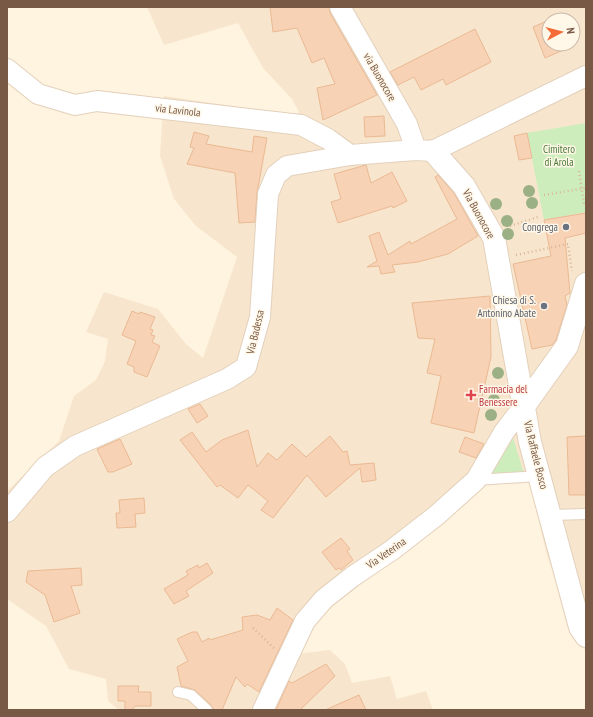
<svg xmlns="http://www.w3.org/2000/svg" width="593" height="717" viewBox="0 0 593 717" font-family="'PT Sans Narrow',sans-serif">
  <rect width="100%" height="100%" fill="#fff4e0"/>
  <path fill="#f7e6cd" fill-rule="evenodd" d="M147 7H586V651L576 639 546 552 529 479H494L467 491 328 603 296 654 330 650 345 664 352 683 390 676 397 699 426 691 433 710H119L108 701 106 679 69 669 46 626 7 599V491L59 441 74 396 96 380 105 361 108 339 86 332 104 292 158 309 186 344 203 358 237 257 196 226 174 199 160 156 164 96 259 110 293 120 299 112 292 99 263 68 238 23 164 45ZM549 20H573V44H549Z"/>
  <path fill="#ceedbd" d="M586 123V212L544 220 527 133Z
    M512 435 524 473 482 476Z"/>
  <path fill="#f7d2b5" stroke="#ebb993" d="M270 7H329L330 13 377 95 323 120 317 88 335 84 324 58 312 63 297 28 273 32Z
    M549 20V44H573V39L575 45 545 58 533 27Z
    M475 29 491 62 446 85 443 79 421 90 414 77 398 85 390 72Z
    M384 116 385 136 365 137 364 117Z
    M194 132 209 136 206 144 252 152 254 136 267 138 257 193 255 222 239 223 235 173 187 164 194 148 190 147Z
    M527 133 532 158 519 160 514 136Z
    M366 165 371 183 392 172 407 201 393 208 392 206 338 223 331 202 341 199 334 174Z
    M438 175 454 193 478 236 448 254 418 262 392 265 395 272 381 274 379 266 367 267 377 261 369 236 379 232 388 255 410 241 411 244 457 219 435 177Z
    M586 213V233L565 238 570 293 565 296 567 305 556 340 552 345 532 349 513 264 551 256 544 220Z
    M490 296 491 357 474 433 431 423 441 376 427 373 435 339 418 338 412 303Z
    M132 311 139 314 140 312 155 317 150 329 153 330 151 335 155 336 152 342 160 346 147 377 134 372V367L127 364 136 341 122 335Z
    M200 404 208 416 197 423 188 409Z
    M248 430 257 467 268 453 277 460 292 444 306 457 330 436 343 452 347 451 350 465 374 463 376 480 362 482 360 468 326 497 307 475 273 518 261 510 268 501 248 485 238 498 220 485 217 487 180 440 192 432 206 452 222 440Z
    M586 436V495H569L567 437Z
    M465 437 484 444 476 458 459 452Z
    M120 439 132 464 113 472H108L97 449Z
    M144 498 145 513 135 514 136 527 117 528 116 513H120L119 500Z
    M341 538 350 549 347 551 353 560 341 570 339 568 336 570 322 552Z
    M207 563 213 573 186 591 189 596 174 604 164 589 188 575 186 571 198 565 199 568Z
    M81 568 82 585 71 586 80 613 54 622 45 595 26 582 28 571Z
    M277 608 293 620 259 692 247 684 245 687 236 677 222 710H214L211 705 195 690 181 686 177 667 188 661 177 639 192 632H197L202 642 209 638 210 640 243 630 242 617 257 615 270 620Z
    M326 664 335 676 300 710H276L289 681 292 683Z
    M118 686H139L138 692H151V706H135L132 710H125V701H118Z
    M359 695 366 710H325Z"/>
  <g fill="none" stroke-linecap="round" stroke-linejoin="round">
    <g stroke="#e3d0bb" stroke-width="12">
      <path id="service" d="M476 480 539 476
        M551 515 586 514
        M178 692 191 695 207 710"/>
    </g>
    <g stroke="#e3d0bb" stroke-width="22">
      <path id="minor" d="M340 7 407 124 416 150
        M7 69 38 94 75 105 97 101 301 125 328 139 350 155
        M7 512 45 467 75 446 227 379 246 367 260 317 268 194 276 175 287 166 350 155 416 150 433 151 586 76
        M263 710 305 621 324 599 352 577 392 550 437 515 476 480 504 432 524 406"/>
    </g>
    <g stroke="#e3d0bb" stroke-width="24">
      <path id="tertiary" d="M433 151 464 186 494 238 530 442 580 627 586 636
        M524 406 567 346 586 284"/>
    </g>
    <path stroke="#dbb598" stroke-width="2.5" stroke-dasharray="1 3" stroke-linecap="butt" d="M579 171 584 204
      M544 195 586 188
      M510 226 538 217
      M516 255 568 244 572 271
      M253 628 274 648"/>
    <use href="#service" stroke="#fff" stroke-width="10"/>
    <use href="#minor" stroke="#fff" stroke-width="20"/>
    <use href="#tertiary" stroke="#fff" stroke-width="22"/>
  </g>
  <g fill="#9bb084">
    <circle cx="529" cy="191" r="6"/>
    <circle cx="532" cy="203" r="6"/>
    <circle cx="496" cy="204" r="6"/>
    <circle cx="507" cy="221" r="6"/>
    <circle cx="508" cy="234" r="6"/>
    <circle cx="498" cy="373" r="6"/>
    <circle cx="494" cy="400" r="6"/>
    <circle cx="491" cy="415" r="6"/>
  </g>
  <g fill="#6b7280" stroke="#fff7e8" stroke-width="1.5">
    <circle cx="566" cy="227" r="4"/>
    <circle cx="544" cy="306" r="4"/>
  </g>
  <path fill="#e0444e" stroke="#fff7e8" stroke-width="1.5" d="M469 389h4v4h4v4h-4v4h-4v-4h-4v-4h4z"/>
  <g text-anchor="middle" dominant-baseline="central" stroke-width="3" stroke-linejoin="round" paint-order="stroke">
    <g font-size="11" fill="#785945" stroke="#fff7e8">
      <text transform="translate(380 77) rotate(60)">via Buonocore</text>
      <text transform="translate(178 110) rotate(6)">via Lavinola</text>
      <text transform="translate(479 214) rotate(61)">Via Buonocore</text>
      <text transform="translate(255 332) rotate(-77)">Via Badessa</text>
      <text transform="translate(536 455) rotate(76)">Via Raffaele Bosco</text>
      <text transform="translate(386 553) rotate(-35)">Via Veterina</text>
    </g>
    <g font-size="11" fill="#497939" stroke="#fff7e8">
      <text x="559" y="149">Cimitero<tspan x="559" dy="13">di Arola</tspan></text>
    </g>
    <g font-size="11" fill="#5b616d" stroke="#fff7e8" text-anchor="end">
      <text x="558" y="227">Congrega</text>
      <text x="536" y="300">Chiesa di S.<tspan x="536" dy="13">Antonino Abate</tspan></text>
    </g>
    <g font-size="11" fill="#be3a42" stroke="#fff7e8" text-anchor="start">
      <text x="479" y="389">Farmacia del<tspan x="479" dy="13">Benessere</tspan></text>
    </g>
  </g>
  <rect width="593" height="717" fill="none" stroke="#785945" stroke-width="16"/>
  <g transform="translate(561 32) rotate(83)"><circle r="19" fill="#fff7e8" stroke="#c9b8a7"/>
  <path d="M0-3L7 15L0 10L-7 15Z" fill="#f56b38"/>
  <text y="-6" font-size="11" font-weight="bold" text-anchor="middle" fill="#785945">N</text>
  </g>
</svg>
